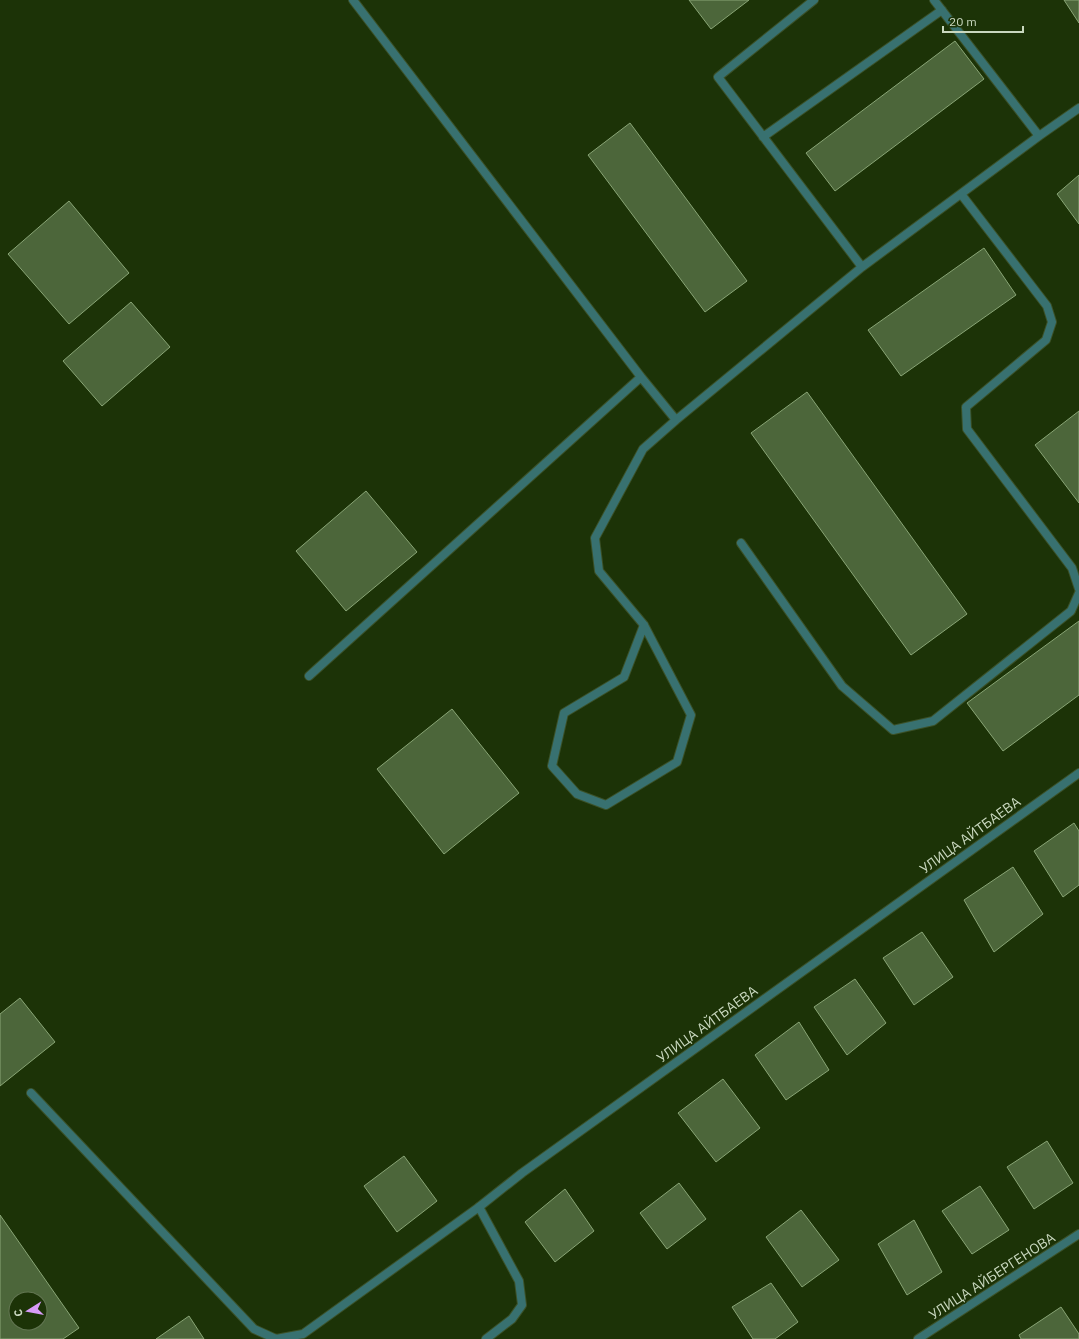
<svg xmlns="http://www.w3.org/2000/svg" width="1079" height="1339" viewBox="0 0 1079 1339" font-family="'IBM Plex Sans',sans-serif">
  <rect width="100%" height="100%" fill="#1c3307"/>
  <path fill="#4c663a" stroke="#89a576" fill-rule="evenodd" d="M689 0H749L711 29Z
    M1064 0H1079V23Z
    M955 41 984 79 835 191 806 153Z
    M630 123 747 281 705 312 588 155Z
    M1079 175V224L1057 194Z
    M69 201 129 273 69 324 8 254Z
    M984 248 1016 295 901 376 868 330Z
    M131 302 170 347 102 406 63 361Z
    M807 392 967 614 911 655 751 433Z
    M1079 411V503L1035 445Z
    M366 491 417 552 346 611 296 551Z
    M1079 621V695L1003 751 967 703Z
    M452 709 519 793 444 854 377 769Z
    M1074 823 1079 831V885L1063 897 1034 851Z
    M1013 867 1043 914 994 952 964 900Z
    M922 932 953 977 914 1005 883 958Z
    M855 979 886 1023 847 1055 814 1007Z
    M20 998 55 1042 0 1086V1014Z
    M799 1022 829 1070 786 1100 755 1055Z
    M723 1079 760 1128 716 1162 678 1113Z
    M1047 1141 1073 1183 1034 1209 1007 1167Z
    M404 1156 437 1201 397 1232 364 1186Z
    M679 1183 706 1219 667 1249 640 1213Z
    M980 1186 1009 1230 972 1254 942 1211Z
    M565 1189 594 1231 555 1262 525 1222Z
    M801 1210 839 1260 802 1287 766 1237Z
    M0 1215 79 1328 63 1339H0ZM16 1299H40V1323H16Z
    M914 1220 942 1272 907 1295 878 1244Z
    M771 1283 798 1322 775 1339H753L732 1307Z
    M1061 1307 1079 1334V1339H1021L1019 1335Z
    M189 1316 204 1339H156Z"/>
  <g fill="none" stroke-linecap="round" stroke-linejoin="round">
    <g stroke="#3b5128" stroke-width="10">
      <path id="service" d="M353 0 641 377 676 420
        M814 0 718 77 862 267
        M934 0 1039 136
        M763 137 942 10
        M961 194 1047 306 1052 322 1046 340 966 407 967 429 1072 568 1079 589
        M741 543 842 686 893 730 933 721 1071 611 1079 593
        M644 625 624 677 564 713 552 766 577 794 606 805 677 762 691 715 644 625 599 571 595 538 643 449 676 420 862 267 1039 136 1079 108
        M309 676 641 377
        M31 1093 254 1329 276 1339 303 1334 479 1207"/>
    </g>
    <g stroke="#3b5128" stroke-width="10">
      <path id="minor" d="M486 1339 512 1319 522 1305 519 1281 479 1207 522 1173 1079 773
        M918 1339 1079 1234"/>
    </g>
    <use href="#service" stroke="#387170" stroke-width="8"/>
    <use href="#minor" stroke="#387170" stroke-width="8"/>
  </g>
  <g text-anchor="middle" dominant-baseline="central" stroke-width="3" stroke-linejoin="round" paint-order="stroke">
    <g font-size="14" fill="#c9d8bf" stroke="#1c3307">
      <text transform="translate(970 835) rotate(-36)">УЛИЦА АЙТБАЕВА</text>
      <text transform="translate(707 1024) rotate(-36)">УЛИЦА АЙТБАЕВА</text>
      <text transform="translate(992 1276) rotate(-33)">УЛИЦА АЙБЕРГЕНОВА</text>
    </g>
  </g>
  <g transform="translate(28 1311) rotate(259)"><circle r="19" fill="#1c3307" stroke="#617551"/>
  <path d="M0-3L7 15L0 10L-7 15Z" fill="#d89bf8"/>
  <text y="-6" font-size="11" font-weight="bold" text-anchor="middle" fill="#c9d8bf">С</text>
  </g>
  <path d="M943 26v6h80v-6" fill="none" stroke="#c9d8bf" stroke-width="2"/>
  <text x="949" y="26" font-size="12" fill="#c9d8bf" stroke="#1c3307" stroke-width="3" paint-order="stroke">20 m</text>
</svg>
